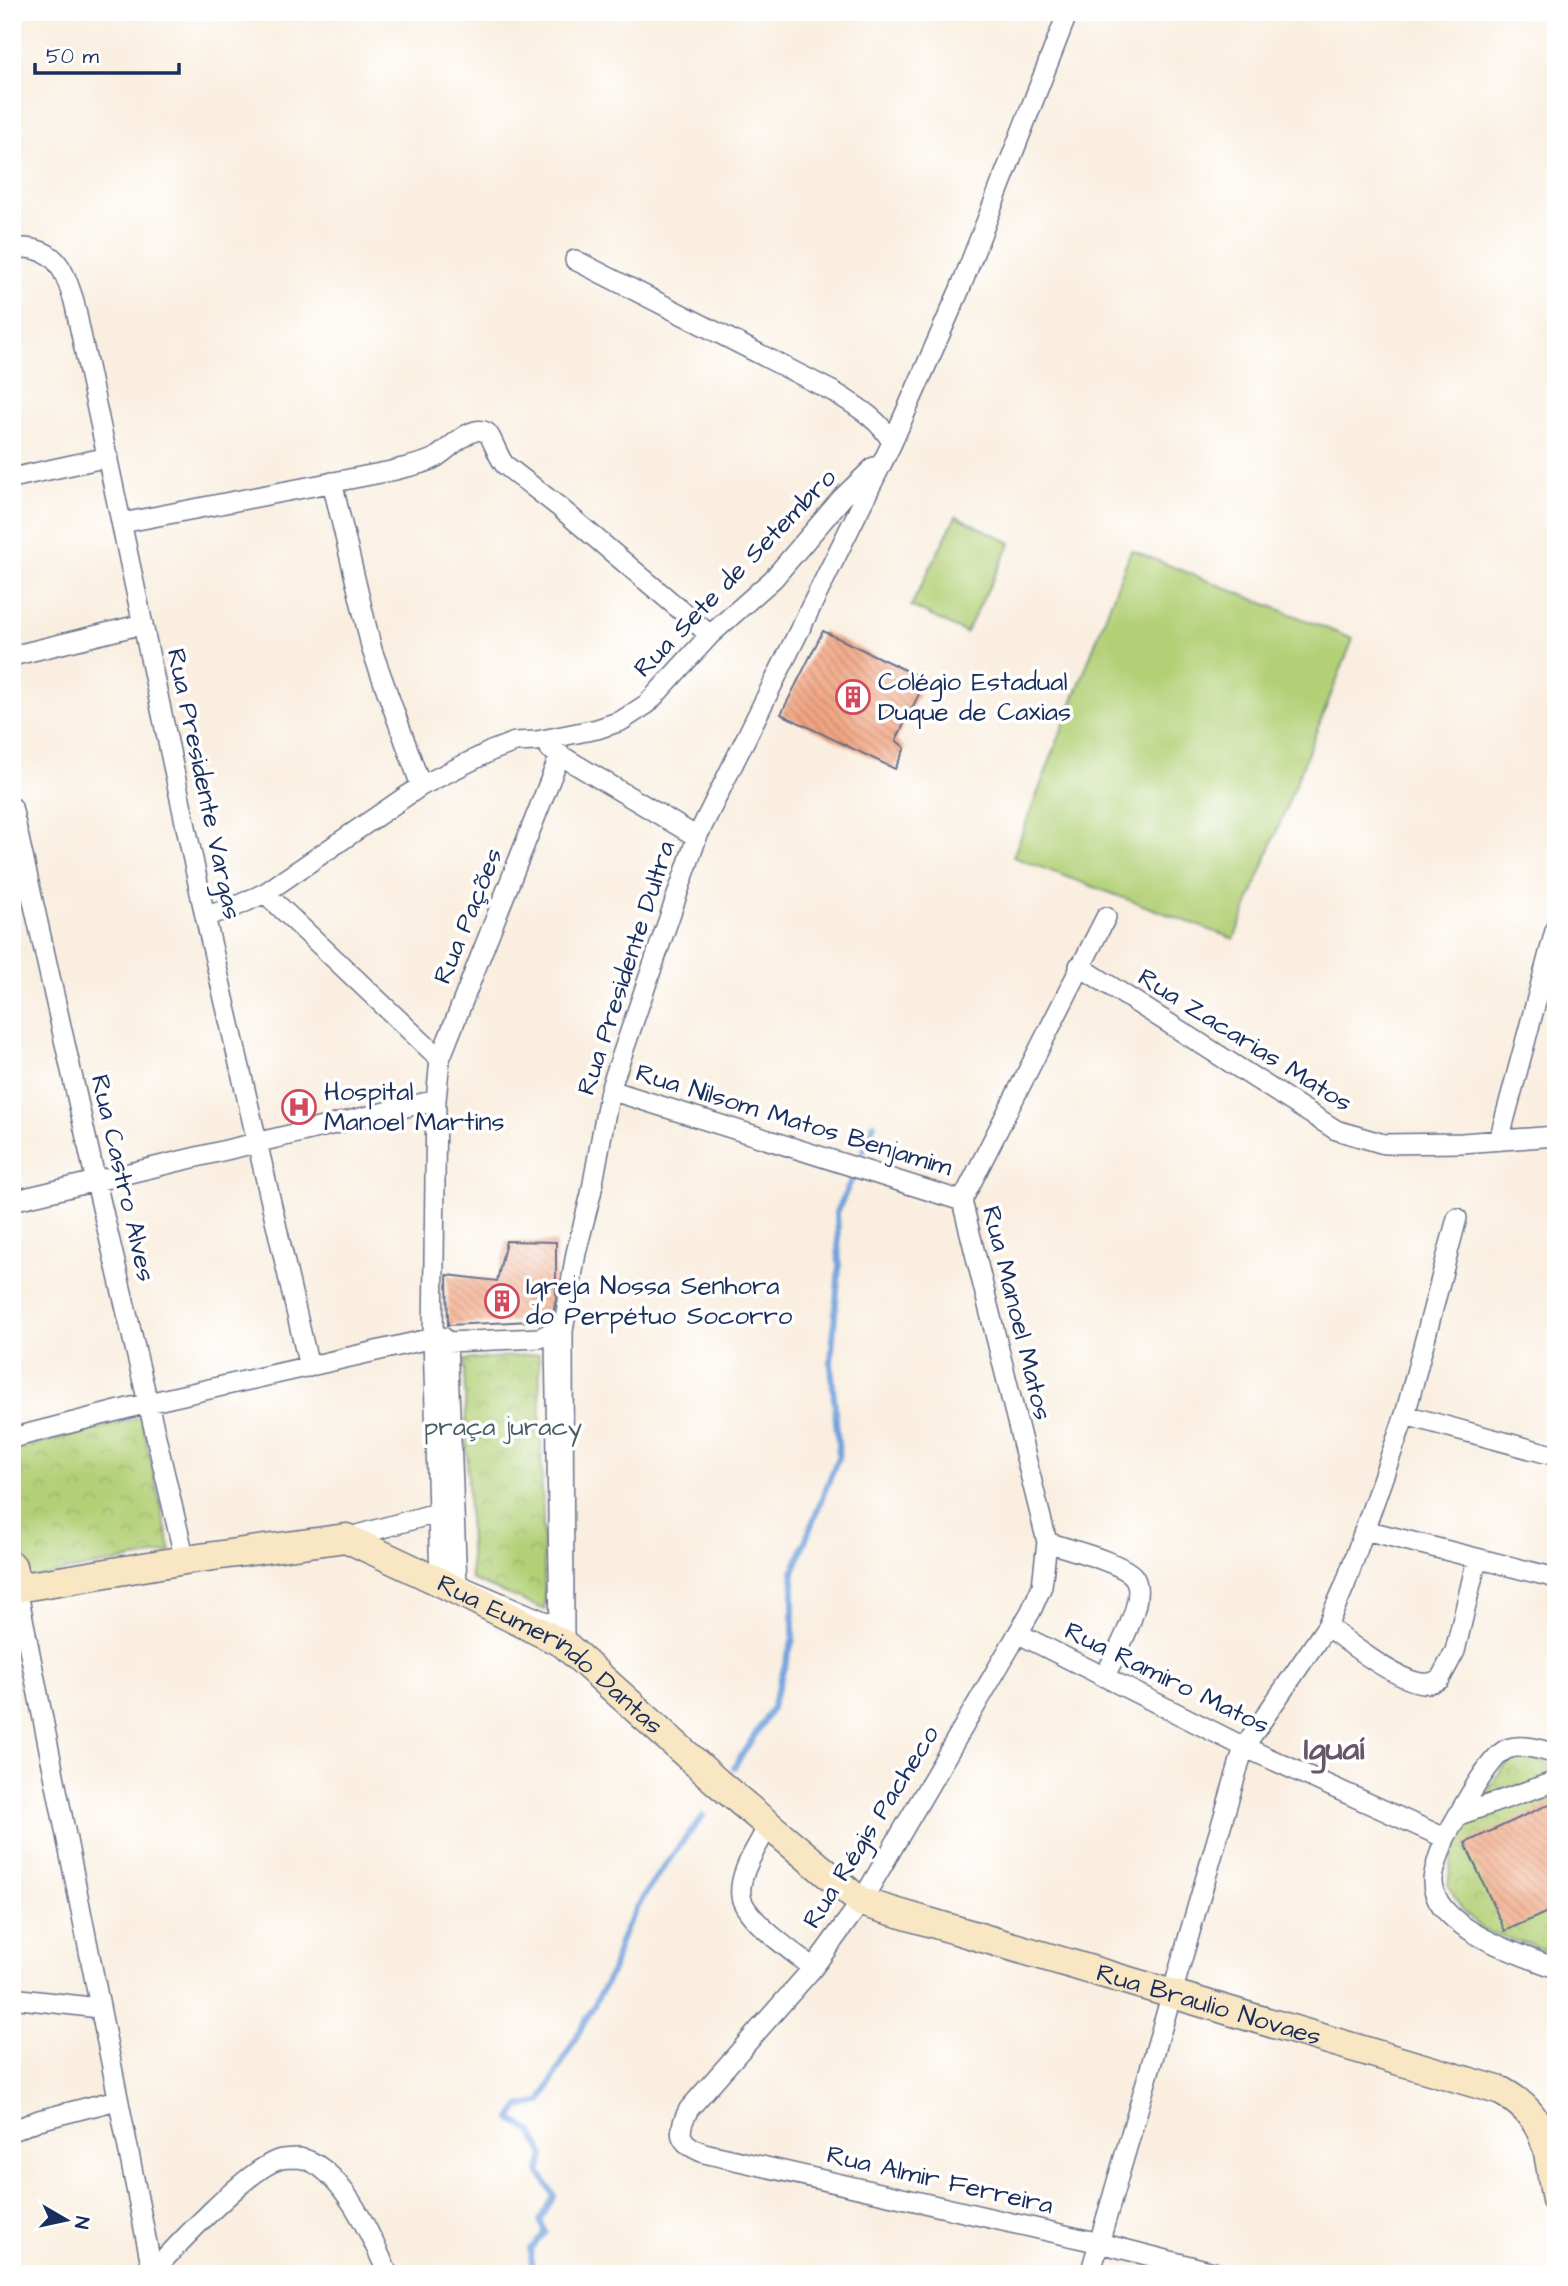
<svg xmlns="http://www.w3.org/2000/svg" width="1568" height="2286" viewBox="0 0 1568 2286" font-family="'Architects Daughter',sans-serif">
  <defs>
    <pattern id="park-crowns" width="20" height="18" patternUnits="userSpaceOnUse" patternTransform="scale(1.75)"><rect width="20" height="18" fill="#b3d077"/><path d="M2 6a3 3 0 1 1 6 0M12 15a3 3 0 1 1 6 0" fill="none" stroke="#99b369"/></pattern>
    <pattern id="building-back-hatch" width="6" height="6" patternUnits="userSpaceOnUse" patternTransform="scale(1.75)"><rect width="6" height="6" fill="#f2a581"/><path d="M-1 5l2 2M0 0l6 6M5-1l2 2" fill="none" stroke="#c3876d"/></pattern>
  </defs>
  <rect width="100%" height="100%" fill="#fff"/>
  <filter id="ink" filterUnits="userSpaceOnUse"><feTurbulence type="fractalNoise" baseFrequency=".0143" numOctaves="2"/><feDisplacementMap in="SourceGraphic" scale="14" xChannelSelector="R" yChannelSelector="G"/><feConvolveMatrix kernelMatrix="1 2 1 2 8 2 1 2 1" color-interpolation-filters="sRGB"/></filter>
  <filter id="wash" filterUnits="userSpaceOnUse"><feTurbulence type="fractalNoise" baseFrequency=".00686" numOctaves="4" result="noise"/><feDisplacementMap in="SourceGraphic" scale="28" xChannelSelector="R" yChannelSelector="G"/><feGaussianBlur stdDeviation="1.57" result="paint"/><feColorMatrix in="noise" values="0 0 0 0 0 0 0 0 0 0 0 0 0 0 0 0 0 1.4 0 .05"/><feComposite in="paint" operator="in"/></filter>
  <g filter="url(#wash)">
    <rect width="100%" height="100%" fill="#f9eedf"/>
    <path fill="#b3d077" stroke="#67806a" stroke-width="2" d="M956 516 1011 543 966 633 911 606Z
      M1131 550 1353 639 1234 939 1013 857Z"/>
    <path fill="url(#park-crowns)" stroke="#67806a" stroke-width="2" d="M539 1354 545 1610 471 1579 464 1360Z
      M141 1417 171 1552 29 1578 12 1503V1451Z
      M1529 1756 1556 1768V1954L1481 1929 1462 1909 1448 1885 1453 1852 1492 1783 1503 1768 1516 1758Z"/>
    <g fill="none" stroke-linecap="round" stroke-linejoin="round">
      <path stroke="#71a2dc" stroke-width="6" d="M863 1151 874 1124
        M734 1767 771 1710 793 1639V1572L839 1455 831 1363 839 1266 837 1212 851 1181
        M534 2274 530 2249 546 2232 540 2221 554 2196 539 2171 544 2156 532 2132 511 2119 519 2107 541 2102C563 2058 589 2017 611 1973 616 1963 616 1952 620 1942 639 1896 672 1855 703 1816"/>
    </g>
    <g id="blocks">
      <path fill="url(#building-back-hatch)" d="M823 631 926 680 896 740 905 748 895 769 781 714Z
        M506 1241 556 1242V1299L552 1320 448 1325 447 1275 497 1281Z
        M1556 1801V1908L1505 1931 1465 1843Z"/>
    </g>
  </g>
  <g filter="url(#ink)">
    <use href="#blocks" fill-opacity="0" stroke="#69728b" stroke-width="2"/>
    <g fill="none" stroke-linecap="round" stroke-linejoin="round">
      <g stroke="#69728b" stroke-width="22">
        <path id="street" d="M12 248C55 246 62 264 74 301L205 916 309 1367
          M575 260 834 392C856 406 881 420 892 443
          M12 478 108 457
          M332 482 372 650 421 786
          M122 523 391 471C405 467 420 465 433 459 447 452 470 424 486 432 492 436 498 458 505 465L559 507 710 635
          M12 656 143 624
          M550 749 697 837
          M12 807 96 1182 185 1560
          M265 893 440 1059
          M205 916 230 909 265 893 421 786 491 751 515 742 537 741 597 729 621 721 647 704 710 635 773 579 842 498 874 467
          M1106 917 962 1201 1047 1542 1042 1586 1031 1611 861 1902 813 1968 689 2109C676 2133 678 2143 704 2153L1100 2243 1221 2274
          M1079 966 1336 1130 1384 1144 1462 1143 1556 1136
          M610 1090 962 1201
          M1499 1140 1556 927
          M12 1201 436 1100
          M552 1332 555 1338 560 1628 457 1584 447 1342 540 1338Z
          M1405 1415 1556 1456
          M12 1438 148 1403 433 1338 443 1337
          M1365 1530 1556 1578
          M346 1538 440 1512
          M1047 1542C1067 1549 1121 1562 1133 1576 1150 1596 1114 1658 1104 1677
          M440 1582 433 1338 436 1100 440 1059 560 755
          M12 1592 17 1588 153 2274
          M1327 1626C1347 1642 1404 1687 1429 1683 1433 1683 1436 1680 1440 1679L1455 1651 1477 1559
          M1019 1634 1244 1747 1445 1838C1457 1818 1488 1757 1507 1749 1522 1743 1542 1750 1556 1754
          M564 1644 563 1331 576 1253 591 1194 610 1090 697 837 892 443 960 289 1068 12
          M1459 1815 1556 1781
          M768 1826C758 1846 738 1873 741 1896 744 1919 795 1953 813 1968
          M1445 1838C1441 1851 1434 1867 1433 1880 1431 1927 1521 1955 1556 1968
          M12 1998 99 2008
          M12 2131 39 2120 117 2100
          M151 2274C174 2248 247 2170 278 2160 283 2158 294 2158 299 2158 341 2164 373 2240 388 2274
          M1090 2274 1244 1747 1327 1626 1345 1585 1405 1415 1457 1218"/>
      </g>
      <g stroke="#69728b" stroke-width="31">
        <g id="secondary">
          <path id="s1" d="M12 1566 17 1588 185 1560 346 1538 440 1582 564 1644 717 1782 861 1902 1501 2091C1549 2117 1547 2151 1556 2200"/>
        </g>
      </g>
      <use href="#street" stroke="#fff" stroke-width="19"/>
      <use href="#secondary" stroke="#f9e7c3" stroke-width="28"/>
    </g>
  </g>
  <defs>
    <g id="building-ring" transform="scale(1.75)"><circle r="9.5" fill="#fff" stroke="#d1495b" stroke-width="1.5"/><path d="M-4-6H4V6H1V3H-1V6H-4ZM-2.5-4.3h1.7v1.8h-1.7ZM.8-4.3h1.7v1.8H.8ZM-2.5-1h1.7V.8h-1.7ZM.8-1h1.7V.8H.8Z" fill="#d1495b"/></g>
    <g id="hospital-ring" transform="scale(1.75)"><circle r="9.5" fill="#fff" stroke="#d1495b" stroke-width="1.5"/><path d="M-5-5h3v3.5h4V-5h3V5h-3V1.5h-4V5h-3Z" fill="#d1495b"/></g>
  </defs>
  <g fill-rule="evenodd">
    <use href="#building-ring" x="853" y="697"/>
    <use href="#hospital-ring" x="299" y="1107"/>
    <use href="#building-ring" x="502" y="1301"/>
  </g>
  <g text-anchor="middle" dominant-baseline="central" stroke-width="7" stroke-linejoin="round" paint-order="stroke">
    <g font-size="26" fill="#1b2f5e" stroke="#fff">
      <text transform="translate(735 573) rotate(-46)">Rua Sete de Setembro</text>
      <text transform="translate(204 784) rotate(78)">Rua Presidente Vargas</text>
      <text transform="translate(468 916) rotate(-68)">Rua Pações</text>
      <text transform="translate(626 968) rotate(-72)">Rua Presidente Dultra</text>
      <text transform="translate(1245 1040) rotate(32)">Rua Zacarias Matos</text>
      <text transform="translate(794 1120) rotate(17)">Rua Nilsom Matos Benjamim</text>
      <text transform="translate(123 1178) rotate(77)">Rua Castro Alves</text>
      <text transform="translate(1017 1313) rotate(76)">Rua Manoel Matos</text>
      <text stroke="none"><textPath href="#s1" startOffset="592">Rua Eumerindo Dantas</textPath></text>
      <text transform="translate(1167 1678) rotate(26)">Rua Ramiro Matos</text>
      <text transform="translate(871 1827) rotate(-58)">Rua Régis Pacheco</text>
      <text stroke="none"><textPath href="#s1" startOffset="1354">Rua Braulio Novaes</textPath></text>
      <text transform="translate(940 2180) rotate(13)">Rua Almir Ferreira</text>
    </g>
    <g font-size="26" fill="#1b2f5e" stroke="#fff" text-anchor="start">
      <text x="878" y="682">Colégio Estadual<tspan x="878" dy="30">Duque de Caxias</tspan></text>
      <text x="324" y="1092">Hospital<tspan x="324" dy="30">Manoel Martins</tspan></text>
      <text x="526" y="1286">Igreja Nossa Senhora<tspan x="526" dy="30">do Perpétuo Socorro</tspan></text>
    </g>
    <g font-size="26" fill="#495f66" stroke="#fff">
      <text x="503" y="1427">praça juracy</text>
    </g>
    <g font-size="33" font-weight="bold" fill="#66586a" stroke="#fff">
      <text x="1334" y="1749">Iguaí</text>
    </g>
  </g>
  <rect width="1568" height="2286" fill="none" stroke="#fff" stroke-width="42"/>
  <g transform="translate(66 2220) rotate(99)" stroke="#ffffff" stroke-width="5" paint-order="stroke">
  <path d="M0-5L12 26L0 18L-12 26Z" fill="#1b2f5e"/>
  <text y="-10" font-size="19" font-weight="bold" text-anchor="middle" fill="#1b2f5e">N</text>
  </g>
  <path d="M35 63v10h144v-10" fill="none" stroke="#1b2f5e" stroke-width="3.5"/>
  <text x="46" y="63" font-size="21" fill="#1b2f5e" stroke="#ffffff" stroke-width="5" paint-order="stroke">50 m</text>
</svg>
